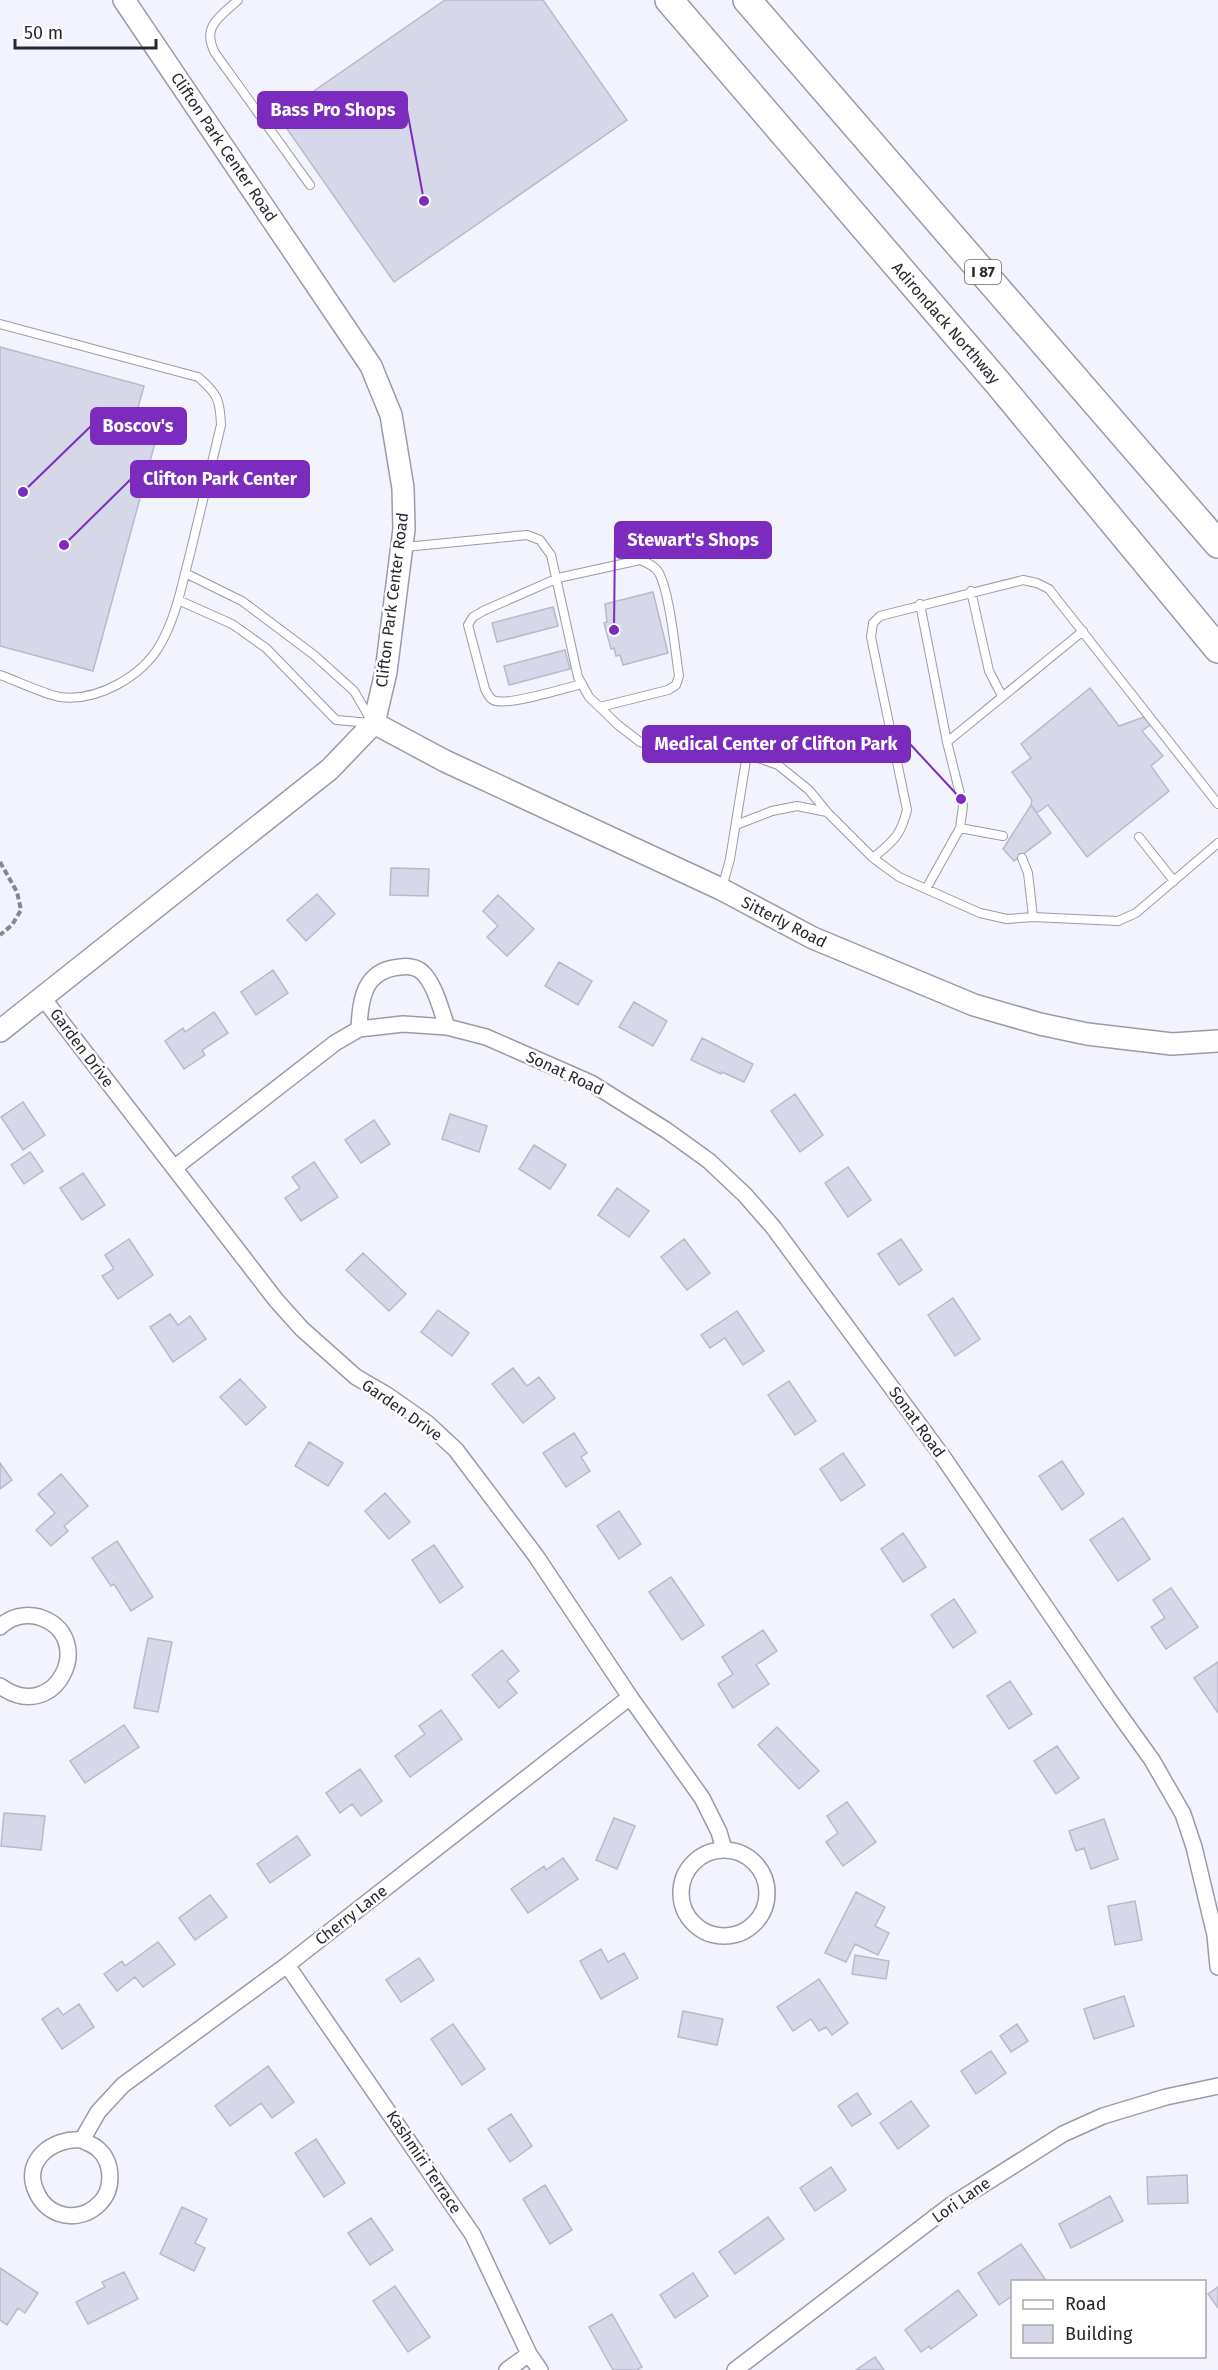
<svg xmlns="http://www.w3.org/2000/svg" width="1218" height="2370" viewBox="0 0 1218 2370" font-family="'Fira Sans',sans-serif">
  <rect width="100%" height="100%" fill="#f2f3fd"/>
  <path fill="#d6d7e8" stroke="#b8b9c9" stroke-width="1.5" d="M445 0H543L627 120 394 282 278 116Z
    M0 347 144 386 130 436 155 443 93 671 0 646Z
    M653 592 668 653 623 665 620 655 616 656 614 648 611 649 604 623 607 622 605 604Z
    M553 607 558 626 497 642 492 623Z
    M565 650 570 669 509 685 504 666Z
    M1090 688 1119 726 1147 716 1153 723 1142 731 1163 756 1151 766 1169 791 1087 857 1048 805 1037 813 1031 805 1032 800 1012 772 1031 758 1021 744Z
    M1031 805 1051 833 1014 861 1003 849Z
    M391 868 429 869 428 896 390 895Z
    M317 894 335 914 306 941 287 920Z
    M498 895 534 929 507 956 487 937 498 926 483 911Z
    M559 962 592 981 578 1005 545 986Z
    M273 970 288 993 256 1015 241 992Z
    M634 1002 667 1021 653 1046 619 1027Z
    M214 1012 228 1033 202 1050 205 1055 184 1069 165 1041 183 1028 185 1032Z
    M702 1038 753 1064 744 1082 722 1072 721 1074 691 1060Z
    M795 1094 823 1135 800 1152 771 1111Z
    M23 1102 45 1135 23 1150 1 1117Z
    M450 1114 487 1126 479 1152 442 1139Z
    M374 1120 390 1144 361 1163 345 1140Z
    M534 1145 566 1165 550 1189 519 1169Z
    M30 1152 43 1171 24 1184 11 1165Z
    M314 1162 338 1197 301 1221 285 1198 300 1188 292 1177Z
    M848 1167 871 1200 848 1217 825 1183Z
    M83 1173 105 1205 82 1220 60 1188Z
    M617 1188 649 1211 629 1237 598 1215Z
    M129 1239 153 1275 118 1299 102 1276 114 1269 105 1255Z
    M684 1239 710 1273 687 1290 661 1257Z
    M901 1239 922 1270 899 1285 878 1254Z
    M363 1253 406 1294 389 1311 346 1270Z
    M953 1298 980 1339 955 1356 928 1315Z
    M438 1310 469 1333 452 1356 421 1332Z
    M737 1311 764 1351 743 1365 725 1338 710 1348 701 1335Z
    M170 1314 178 1325 190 1316 206 1339 173 1362 150 1327Z
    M513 1368 527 1386 539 1377 555 1398 523 1423 492 1384Z
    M240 1379 266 1407 246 1425 220 1397Z
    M789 1381 816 1421 795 1435 768 1395Z
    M574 1433 587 1453 581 1457 590 1471 566 1487 543 1453Z
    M309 1442 343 1463 328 1486 295 1466Z
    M843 1453 865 1485 841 1501 820 1469Z
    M1062 1461 1084 1494 1062 1510 1039 1476Z
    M0 1463 12 1480 0 1489Z
    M61 1474 88 1506 64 1526 68 1531 51 1546 36 1530 55 1513 38 1494Z
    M385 1493 410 1522 389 1539 365 1511Z
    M619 1511 641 1544 619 1559 597 1526Z
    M1123 1518 1150 1559 1118 1581 1090 1540Z
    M903 1533 926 1567 903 1582 881 1549Z
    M117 1541 153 1597 131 1611 114 1584 111 1586 92 1558Z
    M434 1545 463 1587 440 1603 412 1560Z
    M671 1577 704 1625 682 1640 649 1592Z
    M1171 1588 1198 1627 1166 1649 1151 1627 1165 1618 1153 1600Z
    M954 1599 976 1632 953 1648 931 1615Z
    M763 1630 777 1651 756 1665 769 1684 733 1708 718 1684 733 1674 722 1657Z
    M148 1638 172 1642 158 1712 134 1708Z
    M502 1650 519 1671 507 1681 517 1693 499 1708 472 1675Z
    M1218 1662V1713L1194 1678Z
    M1010 1681 1032 1714 1009 1729 987 1696Z
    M441 1710 462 1739 410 1777 395 1756 425 1734 419 1726Z
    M124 1725 139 1747 85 1783 70 1761Z
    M777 1727 819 1771 799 1789 758 1745Z
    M1057 1746 1079 1778 1056 1794 1034 1761Z
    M360 1769 382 1801 361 1816 352 1804 340 1813 326 1793Z
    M847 1802 876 1842 843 1866 826 1842 838 1833 827 1816Z
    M4 1813 45 1816 41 1850 1 1846Z
    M614 1818 635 1826 617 1869 596 1860Z
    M1104 1819 1118 1859 1091 1869 1084 1848 1076 1851 1069 1831Z
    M297 1836 310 1855 270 1883 257 1864Z
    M563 1858 578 1879 528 1913 511 1889 544 1866 546 1870Z
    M856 1892 885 1907 875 1926 889 1933 878 1955 855 1944 846 1962 825 1953Z
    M210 1895 227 1917 195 1940 179 1918Z
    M1135 1901 1142 1940 1115 1945 1108 1906Z
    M158 1942 175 1964 143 1987 135 1977 117 1991 104 1974 122 1961 125 1966Z
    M601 1949 608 1962 624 1953 638 1978 601 1999 580 1961Z
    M855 1955 889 1961 886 1979 852 1974Z
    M419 1958 434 1980 401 2002 386 1980Z
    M819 1979 848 2023 832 2035 826 2027 819 2031 811 2019 793 2031 777 2007Z
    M1124 1996 1134 2026 1094 2039 1084 2009Z
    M79 2004 94 2027 62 2049 42 2019 58 2008 63 2015Z
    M683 2011 723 2019 717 2045 678 2037Z
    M453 2024 485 2069 462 2085 431 2039Z
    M1017 2024 1028 2041 1011 2052 1000 2036Z
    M991 2051 1006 2073 976 2094 961 2071Z
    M268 2066 294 2102 272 2118 261 2103 230 2126 215 2106Z
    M857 2093 871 2114 852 2126 838 2106Z
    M911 2101 929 2126 898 2149 880 2123Z
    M511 2114 532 2146 510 2162 488 2129Z
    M316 2139 345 2183 324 2197 295 2153Z
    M831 2167 846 2190 815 2211 800 2188Z
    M1187 2175 1188 2203 1148 2204 1147 2177Z
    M545 2185 572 2230 550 2244 523 2199Z
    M1110 2196 1123 2221 1071 2248 1059 2224Z
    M182 2207 207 2219 195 2243 205 2248 194 2271 160 2254Z
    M768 2217 784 2239 735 2274 719 2252Z
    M371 2218 393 2250 370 2265 348 2233Z
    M1021 2244 1047 2282H1012V2296L999 2305 978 2273Z
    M0 2268 38 2293 25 2313 18 2308 7 2325 0 2320Z
    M124 2272 138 2299 88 2324 76 2302 105 2287 102 2282Z
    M693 2273 708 2296 675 2318 660 2295Z
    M395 2286 430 2337 408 2352 373 2301Z
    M1218 2287V2308L1208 2294Z
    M958 2290 977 2315 931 2349 929 2346 921 2352 905 2330Z
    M612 2314 642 2367 637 2370H613L589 2327Z
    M875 2357 884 2370H856Z"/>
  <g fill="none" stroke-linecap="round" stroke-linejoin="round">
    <g stroke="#999aaa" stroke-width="10">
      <path id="lane" d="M238 0C220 17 201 26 215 53L310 185
        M0 324 198 377C218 394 220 400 221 425 211 468 200 511 190 554 182 584 176 618 160 645 142 676 98 702 60 697 44 694 17 681 0 675
        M405 547 527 535 540 540 551 555 578 677 589 697 618 725 640 742 660 748 725 750 747 754 778 765 809 790 827 812 873 858 899 877 980 913 1007 919 1033 917 1118 921 1136 913 1218 843
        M185 573 242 601 314 655 354 691 371 720
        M971 591 989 671 1002 696
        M178 600 232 624 266 648 336 720 371 723
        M920 604 947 742 963 806 960 828 926 889
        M582 684C565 688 506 707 493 700 489 698 487 693 485 689L468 625 473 617 483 611 558 578 640 560C648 563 655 566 659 573 670 594 675 650 679 676L676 685 668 690 600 707
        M947 742 1083 631
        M736 825 772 811 797 806 827 812
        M960 828 1003 836
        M1139 837 1174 881
        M873 858C894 840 900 837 907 810L871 637 873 623 880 616 1023 580 1037 583 1049 589 1218 804
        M1022 858 1028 873 1033 917
        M722 888 730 859 747 754"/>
    </g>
    <g stroke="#999aaa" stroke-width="18">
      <path id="street" d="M43 998 276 1300 302 1329 356 1377 387 1395 427 1423 456 1450 536 1556 630 1697 702 1798 719 1832 724 1849
        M359 1029C360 999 364 970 400 967 407 966 416 967 422 972 435 984 441 1010 447 1027
        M174 1168 335 1043 359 1029 403 1024 447 1027 486 1037 591 1083 666 1130 709 1161 745 1195 773 1227 943 1457 1109 1700 1152 1760 1183 1814 1194 1847 1215 1935 1218 1967
        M0 1627C10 1617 25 1613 39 1617 99 1636 56 1727 0 1686
        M681 1893a43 43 0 1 1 86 0a43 43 0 1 1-86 0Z
        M287 1965 473 2235 529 2354 540 2370
        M82 2140C87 2143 94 2145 98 2149 113 2162 114 2189 100 2203 80 2224 47 2218 36 2191 22 2160 54 2137 82 2140L98 2112 123 2085 287 1965 630 1697
        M507 2370 529 2354
        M735 2370 951 2205 1063 2134 1103 2116 1166 2097 1218 2086"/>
    </g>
    <g stroke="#999aaa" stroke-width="24">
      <path id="secondary" d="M374 723 445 761 721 889 813 938 974 1005 1040 1024 1087 1034 1172 1044 1218 1041
        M0 1031 330 769 374 723 386 672 404 529 403 488 391 415 371 366 124 0"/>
    </g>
    <g stroke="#999aaa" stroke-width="30">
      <path id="highway" d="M669 0 998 383 1218 649
        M747 0 1218 544"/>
    </g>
    <path stroke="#85868e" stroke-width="4" stroke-dasharray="6 3" stroke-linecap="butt" d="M0 862 17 892 21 910 12 925 0 935"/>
    <use href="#lane" stroke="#fff" stroke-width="8"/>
    <use href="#street" stroke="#fff" stroke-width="15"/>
    <use href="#secondary" stroke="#fff" stroke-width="21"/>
    <use href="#highway" stroke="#fff" stroke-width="27"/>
  </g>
  <g text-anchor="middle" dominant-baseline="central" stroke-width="5" stroke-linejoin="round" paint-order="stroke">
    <rect fill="#fff" stroke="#68686d" stroke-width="1.5" x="965" y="260" width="36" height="24" rx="4.5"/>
    <g font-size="15" font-weight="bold" fill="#27282e">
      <text x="983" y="272">I 87</text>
    </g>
    <g font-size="16" fill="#27282e" stroke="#fff">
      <text transform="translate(224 147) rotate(56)">Clifton Park Center Road</text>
      <text transform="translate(946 323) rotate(49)">Adirondack Northway</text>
      <text transform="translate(392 600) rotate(-83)">Clifton Park Center Road</text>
      <text transform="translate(784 922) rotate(27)">Sitterly Road</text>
      <text transform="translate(82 1048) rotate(53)">Garden Drive</text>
      <text transform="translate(565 1073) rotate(25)">Sonat Road</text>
      <text transform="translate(402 1410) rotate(35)">Garden Drive</text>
      <text transform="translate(917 1422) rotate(54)">Sonat Road</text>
      <text transform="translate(351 1915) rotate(-38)">Cherry Lane</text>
      <text transform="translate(424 2162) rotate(56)">Kashmiri Terrace</text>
      <text transform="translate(961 2200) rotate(-35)">Lori Lane</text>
    </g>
  </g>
  <path fill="none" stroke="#7b2cbf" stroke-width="2" d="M424 201L407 110M23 492L91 426M64 545L131 479M614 630L615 540M961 799L910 744"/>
  <g fill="#7b2cbf" stroke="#fff" stroke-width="2">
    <circle cx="424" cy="201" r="6"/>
    <circle cx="23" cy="492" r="6"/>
    <circle cx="64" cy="545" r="6"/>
    <circle cx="614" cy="630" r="6"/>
    <circle cx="961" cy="799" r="6"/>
  </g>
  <g fill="#7b2cbf" stroke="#7b2cbf" stroke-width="2">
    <rect x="258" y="92" width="149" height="36" rx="6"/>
    <rect x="91" y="408" width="95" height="36" rx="6"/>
    <rect x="131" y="461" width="178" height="36" rx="6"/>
    <rect x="615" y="522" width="156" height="36" rx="6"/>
    <rect x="643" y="726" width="267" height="36" rx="6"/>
  </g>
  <g font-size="18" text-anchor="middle" font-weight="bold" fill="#fff">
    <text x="333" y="116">Bass Pro Shops</text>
    <text x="138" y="432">Boscov's</text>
    <text x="220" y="485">Clifton Park Center</text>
    <text x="693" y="546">Stewart's Shops</text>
    <text x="776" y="750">Medical Center of Clifton Park</text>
  </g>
  <rect x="1011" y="2280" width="195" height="78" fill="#ffffff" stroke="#a9a9ab" stroke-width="1.5"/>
  <rect x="1023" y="2300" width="30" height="9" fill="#ffffff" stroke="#a9a9ab" stroke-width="1.5"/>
  <text x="1065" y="2310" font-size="18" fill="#27282e">Road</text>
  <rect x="1023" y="2325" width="30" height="18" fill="#d6d7e8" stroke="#a9a9ab" stroke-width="1.5"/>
  <text x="1065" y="2340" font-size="18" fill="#27282e">Building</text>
  <path d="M15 39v9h141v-9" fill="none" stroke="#27282e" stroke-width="3"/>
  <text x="24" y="39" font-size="18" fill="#27282e" stroke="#ffffff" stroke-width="4.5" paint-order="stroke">50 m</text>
</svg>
